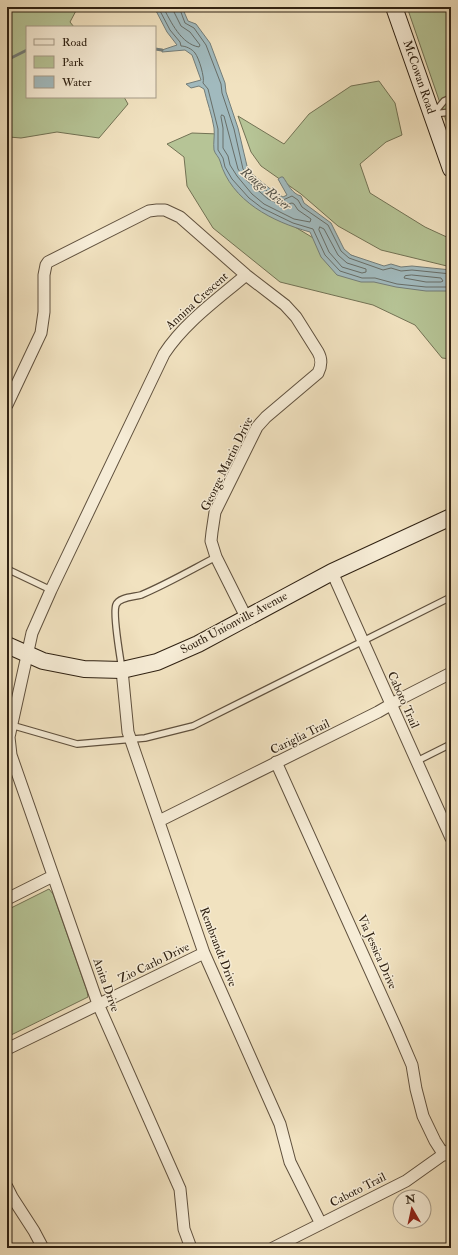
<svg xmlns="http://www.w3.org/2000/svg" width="458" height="1255" viewBox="0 0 458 1255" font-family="'IM FELL Double Pica',serif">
  <rect width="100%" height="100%" fill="#f1e2c0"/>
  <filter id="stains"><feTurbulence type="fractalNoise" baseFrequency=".005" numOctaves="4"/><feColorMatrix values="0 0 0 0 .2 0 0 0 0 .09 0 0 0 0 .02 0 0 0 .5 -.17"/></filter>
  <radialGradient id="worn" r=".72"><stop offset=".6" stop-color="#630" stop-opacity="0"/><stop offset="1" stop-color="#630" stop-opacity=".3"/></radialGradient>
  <path fill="#b6c496" stroke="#727254" d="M7 7H78L70 22 74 27H27V97H124L128 104 99 138 57 132 21 138 9 137 7 132Z
    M407 7H451V135Z
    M379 81 395 103 402 135 386 142 360 164 370 193 425 227 451 239V267L381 250 338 226 301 194 261 166 251 152 238 116 284 144 309 114 351 86Z
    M192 133 219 134 225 165 295 227 320 242 405 278 451 292V359L442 358 415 325 373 305 280 282 213 228 187 186 184 157 167 144Z
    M49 889 53 894 87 991 88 997 7 1037V910Z"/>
  <path fill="#a1babe" stroke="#737d79" d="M154 7H182L188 21 196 24 210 43 225 83 226 92 238 128 247 166 252 174 274 192 283 197 287 195 278 179 281 177H283C288 184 292 194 301 196L304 203 331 223 344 249 351 255 384 266 391 264 401 267 412 266 451 270V291H426L396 287 374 282H361L337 275 321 257 310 232C273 222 231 201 220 161 219 157 215 154 214 150 213 143 215 135 214 128 212 115 207 102 204 89L199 86 191 88 186 84 201 80 192 55 185 50 162 52V50L177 45 167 32Z"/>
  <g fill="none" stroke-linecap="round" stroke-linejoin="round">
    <path stroke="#686e68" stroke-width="1" d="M158 7 170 30 180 42 181 46C186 46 192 49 195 53 199 58 205 78 203 83L208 89 218 129V150L223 158 225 167 232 179 249 198 262 208 293 223 313 229 325 255 340 271 362 278H375L397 284 426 287H451
      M163 7C171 22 181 44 199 47L200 45 190 32 181 26 174 12V7
      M179 7 185 23 194 28 206 45 221 84 222 93 234 129 243 169 250 177 272 195 283 200 292 196 298 200 302 207 328 225 341 251 349 258 383 270 391 268 401 271 412 270 451 274
      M222 115 224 116 238 169 245 179 268 199 279 204 284 205 292 203 294 204 298 210 311 219 310 222 294 219 264 204 252 194 237 176 230 165 228 156 223 148V128L221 117Z
      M320 227 324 229 338 255 347 263 366 269V272L362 273 342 267 329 252 319 230Z
      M412 275 441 278 443 281 441 282H426L404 278 405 276Z"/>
    <path stroke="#737d79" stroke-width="3" d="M155 49 162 50
      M7 60 27 50"/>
    <g stroke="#60513e" stroke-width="8">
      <path id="lane" d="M434 113 444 101 451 98
        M433 114 451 112
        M7 569 51 590
        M122 669C120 657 113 613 116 605 119 597 134 597 141 595 167 584 191 570 216 557
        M11 725 77 744 145 738 193 726 451 597
        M417 761 451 744"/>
    </g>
    <g stroke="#60513e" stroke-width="13">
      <path id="street" d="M7 405 41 333 44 312V275L46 265 48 262 149 211 157 210H165L180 217 246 275 285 305 296 317 318 352C322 359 322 365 318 373L266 417 257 427 215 512 212 532 211 541 216 557 246 617
        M332 572 451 838
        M122 670 128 732 204 953 280 1124 290 1162 321 1224
        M276 762 397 1030 412 1065 416 1089 423 1116 435 1141 444 1155
        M159 821 378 712 404 697 451 673
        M7 899 53 876
        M7 1049 204 953
        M7 1187 12 1197 34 1231 43 1248
        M191 1248 184 1229 180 1189 98 1004 11 755 9 737 32 633 51 590 164 354C185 322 218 299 246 275
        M273 1248 406 1181 451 1149"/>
    </g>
    <g stroke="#2f2112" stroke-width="18">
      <path id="secondary" d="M394 7 451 169
        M7 645 43 661 84 669 122 670 157 662 198 644 332 572 451 517"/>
    </g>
    <use href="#lane" stroke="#f6ecd6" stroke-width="5.5"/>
    <use href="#street" stroke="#f6ecd6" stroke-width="11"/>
    <use href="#secondary" stroke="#f6ecd6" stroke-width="16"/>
  </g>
  <g text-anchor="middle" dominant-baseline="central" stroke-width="3" stroke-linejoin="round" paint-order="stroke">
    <g font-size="12" fill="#2f2112" stroke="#f6ecd6">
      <text transform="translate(419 77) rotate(71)">McCowan Road</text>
      <text transform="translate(197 301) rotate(-42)">Annina Crescent</text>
      <text transform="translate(227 464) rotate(-64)">George Martin Drive</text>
      <text transform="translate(234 623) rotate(-28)">South Unionville Avenue</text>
      <text transform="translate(403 700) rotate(66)">Caboto Trail</text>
      <text transform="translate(300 737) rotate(-26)">Cariglia Trail</text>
      <text transform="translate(218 947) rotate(69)">Rembrandt Drive</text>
      <text transform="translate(377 952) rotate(66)">Via Jessica Drive</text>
      <text transform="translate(154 963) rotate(-26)">Zio Carlo Drive</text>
      <text transform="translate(106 985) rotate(70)">Anita Drive</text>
      <text transform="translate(358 1190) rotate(-27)">Caboto Trail</text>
    </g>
    <g font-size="13" font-style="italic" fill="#514f46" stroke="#f6ecd6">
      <text transform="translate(266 189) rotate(39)">Rouge River</text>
    </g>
  </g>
  <rect width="458" height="1255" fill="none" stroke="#f1e2c0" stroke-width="24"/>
  <rect x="8" y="8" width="442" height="1239" fill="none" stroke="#2f2112" stroke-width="2"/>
  <rect x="12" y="12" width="434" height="1231" fill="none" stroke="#2f2112"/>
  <rect x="26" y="26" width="130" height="72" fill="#f6ecd6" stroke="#a69b88"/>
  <rect x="34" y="39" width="20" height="6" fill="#f6ecd6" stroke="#a69b88"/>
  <text x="62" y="46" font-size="12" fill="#2f2112">Road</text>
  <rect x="34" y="56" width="20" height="12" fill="#b6c496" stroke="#a69b88"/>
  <text x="62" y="66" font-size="12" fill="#2f2112">Park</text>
  <rect x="34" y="76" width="20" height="12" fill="#a1babe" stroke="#a69b88"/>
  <text x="62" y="86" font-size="12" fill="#2f2112">Water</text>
  <g transform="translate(412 1209) rotate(351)"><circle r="19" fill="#f6ecd6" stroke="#a69b88"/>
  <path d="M0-3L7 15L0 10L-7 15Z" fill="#8f2418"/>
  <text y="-6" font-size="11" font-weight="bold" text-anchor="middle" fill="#2f2112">N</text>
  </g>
  <rect width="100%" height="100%" filter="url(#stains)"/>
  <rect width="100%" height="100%" fill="url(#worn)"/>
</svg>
